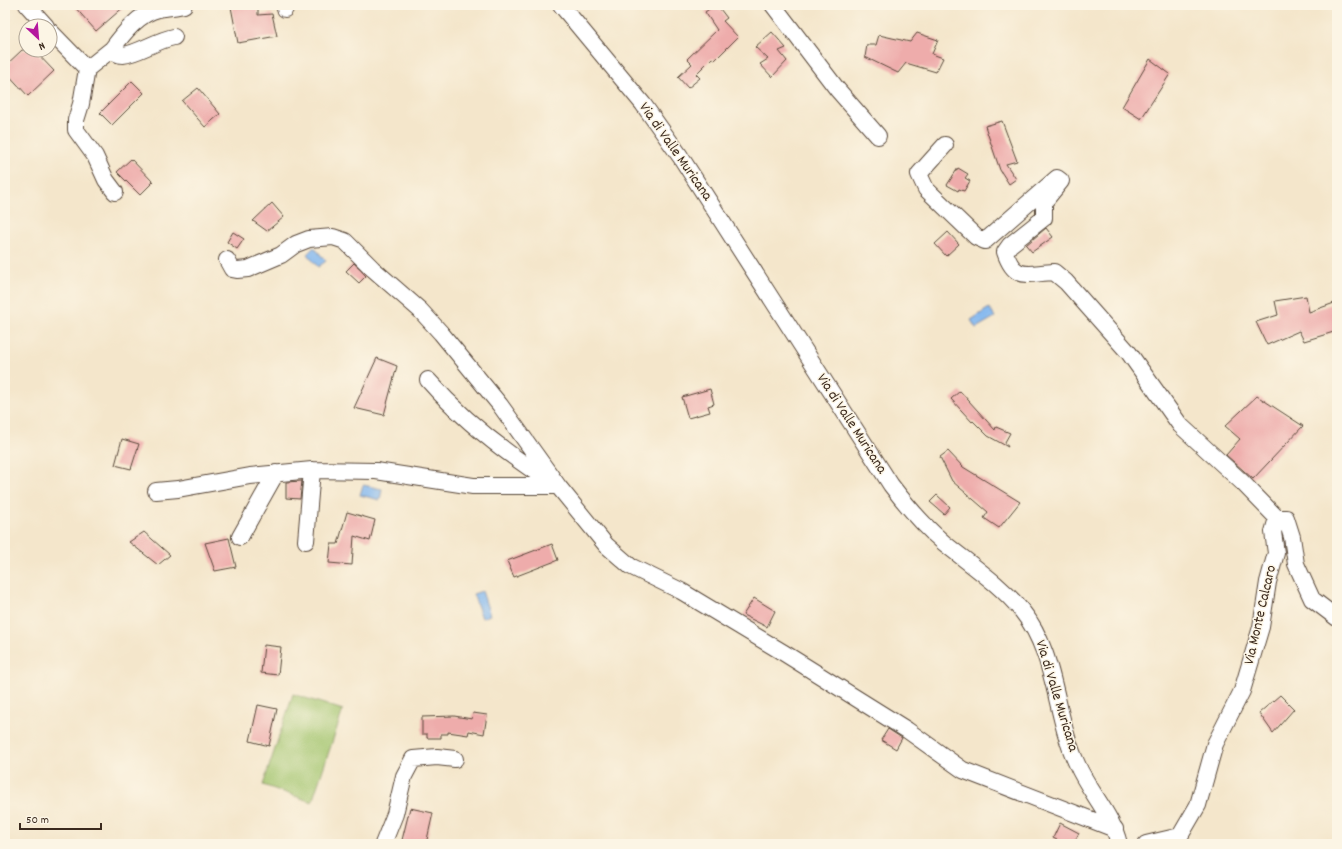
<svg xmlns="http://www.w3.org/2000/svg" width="1342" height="849" viewBox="0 0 1342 849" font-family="Dekko,sans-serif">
  <rect width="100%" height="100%" fill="#fcf5e5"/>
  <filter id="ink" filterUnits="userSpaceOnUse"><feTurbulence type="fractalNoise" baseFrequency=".025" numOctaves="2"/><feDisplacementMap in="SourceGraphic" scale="8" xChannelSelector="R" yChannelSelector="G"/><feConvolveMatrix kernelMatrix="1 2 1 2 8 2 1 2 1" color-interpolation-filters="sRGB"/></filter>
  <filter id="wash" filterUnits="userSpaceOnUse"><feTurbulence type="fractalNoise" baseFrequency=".012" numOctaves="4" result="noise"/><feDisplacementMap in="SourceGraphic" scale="16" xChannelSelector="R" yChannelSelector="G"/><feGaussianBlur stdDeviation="0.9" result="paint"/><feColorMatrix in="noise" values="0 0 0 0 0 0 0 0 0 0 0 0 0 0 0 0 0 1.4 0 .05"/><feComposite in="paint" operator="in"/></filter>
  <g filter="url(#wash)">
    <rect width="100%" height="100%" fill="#f4e6cb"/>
    <path fill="#a2c46d" stroke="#6e7746" d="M293 694 343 710 312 802 263 785Z"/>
    <path fill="#80b6ef" stroke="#5e7086" d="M314 247 326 261 318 267 307 254Z
      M989 308 995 317 976 328 971 320Z
      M363 485 382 489 380 500 360 495Z
      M482 591 490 615 482 618 473 594Z"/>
    <g id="blocks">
      <path fill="#eeacab" d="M73 5H126L96 31Z
        M244 5H258V15L272 14 277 36 238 43 231 7Z
        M715 5H717L727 18 723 21 738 37 715 60 712 58 696 74 700 78 688 88 678 77 692 64 687 59 717 30 705 12Z
        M772 32 786 48 779 51 787 61 772 77 760 64 768 59 755 47Z
        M917 33 938 40 932 54 943 58 936 72 906 63 898 73 865 57 867 45H876L879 35 910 42Z
        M22 50H34L54 71 28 96 5 71V66Z
        M1150 59 1170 74 1141 119 1122 107Z
        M132 81 144 93 112 125 100 113Z
        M198 88 220 114 205 127 182 101Z
        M1002 121 1017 161 1006 164 1016 179 1009 184 1000 170 985 126Z
        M131 159 153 182 140 195 117 172Z
        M958 168 968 174 965 178 970 181 964 191 959 189 958 191 947 185Z
        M272 203 284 217 267 231 253 221Z
        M1046 228 1053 237 1032 252 1026 245Z
        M233 232 244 239 237 249 227 242Z
        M948 232 959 244 946 256 935 244Z
        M354 263 366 276 359 283 346 271Z
        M1306 296 1309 312 1337 302V331L1304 341 1299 331 1267 345 1256 322 1278 315 1275 301Z
        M377 358 397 366 384 415 354 408Z
        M710 389 714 404 708 406 710 412 688 418 682 397Z
        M960 391 995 430 996 427 1010 433 1005 442 1008 447 988 436 973 421 972 422 951 399Z
        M1257 396 1303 426 1253 479 1226 455 1240 439 1225 426Z
        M122 439 139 444 131 469 115 465Z
        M948 451 963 467 1020 502 999 528 984 518 988 512 952 481 940 457Z
        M302 481 300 499 286 498V482Z
        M937 495 950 507 944 514 930 502Z
        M347 512 375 520 370 541 354 536 352 565 329 563 331 544H338Z
        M144 532 170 555 158 565 129 542Z
        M229 538 236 567 215 571 205 543Z
        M552 544 558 560 514 577 507 561Z
        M754 598 775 611 767 627 743 615Z
        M264 645 281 647 278 675 261 673Z
        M1280 695 1294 709 1273 733 1259 713Z
        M258 705 277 709 269 746 250 741Z
        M473 713 487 715 484 734 469 731 468 735 448 732V734H441V738H427V734H422V717L454 716 472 719Z
        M888 729 902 738 896 749 881 740Z
        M410 808 433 813 426 844H401Z
        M1060 823 1079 833 1073 844H1065L1053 838Z"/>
    </g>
  </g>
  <g filter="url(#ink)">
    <use href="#blocks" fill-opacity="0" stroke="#574638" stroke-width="1"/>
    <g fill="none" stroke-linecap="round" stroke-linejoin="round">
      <g stroke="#574638" stroke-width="18">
        <path id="minor" d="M27 5 46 26
          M561 5 643 104 680 156 891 485C907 506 924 526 944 543 971 565 1000 584 1022 611 1057 654 1054 715 1077 764 1089 792 1112 814 1119 844
          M773 5 837 89 878 136
          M285 9V5
          M50 31 87 69 81 104 76 120V130L95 156 106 180 115 192
          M112 49C123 34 139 13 159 9 167 7 176 7 184 5
          M87 69 112 49C115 53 118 55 123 55 137 54 157 40 174 37
          M945 145 919 174 926 189 976 237 985 241 1057 178 1061 181 1044 202V218L1010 245 1005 252C1015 282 1027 273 1054 272L1066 282 1129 353 1180 425 1243 483 1277 518
          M227 260 232 269 237 270 248 269 281 255 296 244 309 239 333 237 345 241 373 269 420 310 441 333 500 405 558 486
          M428 380C465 422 506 454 553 483
          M156 491 178 489 250 476 312 470 376 471 473 486H558L606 545 630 566 681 591 784 653 907 730 963 770 1115 829
          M240 537 276 473
          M306 541 312 470
          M383 844 395 814 404 776 413 759 437 757 455 759
          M1146 844 1180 836 1198 805 1215 744 1242 691 1261 627 1268 582 1276 553 1273 532 1277 518H1286L1292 537 1296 564 1312 599 1337 618"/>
      </g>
      <use href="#minor" stroke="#fff" stroke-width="16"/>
    </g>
  </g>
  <g text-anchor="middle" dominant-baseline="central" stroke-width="3" stroke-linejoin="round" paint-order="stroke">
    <g font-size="15" fill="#3b2a1e" stroke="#fcf5e5">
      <text transform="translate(675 152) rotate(55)">Via di Valle Muricana</text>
      <text transform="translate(851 424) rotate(57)">Via di Valle Muricana</text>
      <text transform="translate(1261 615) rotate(-77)">Via Monte Calcaro</text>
      <text transform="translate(1056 696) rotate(73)">Via di Valle Muricana</text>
    </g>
  </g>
  <rect width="1342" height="849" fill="none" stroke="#fcf5e5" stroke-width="20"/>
  <g transform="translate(38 38) rotate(154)"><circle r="19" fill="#fcf5e5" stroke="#afa495"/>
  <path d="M0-3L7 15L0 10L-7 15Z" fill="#b5179e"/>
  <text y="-6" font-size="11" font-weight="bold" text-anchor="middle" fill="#3b2a1e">N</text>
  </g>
  <path d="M20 823v6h81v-6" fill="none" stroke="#3b2a1e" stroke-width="2"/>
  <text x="26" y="823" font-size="12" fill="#3b2a1e" stroke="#fcf5e5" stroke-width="3" paint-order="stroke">50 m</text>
</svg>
